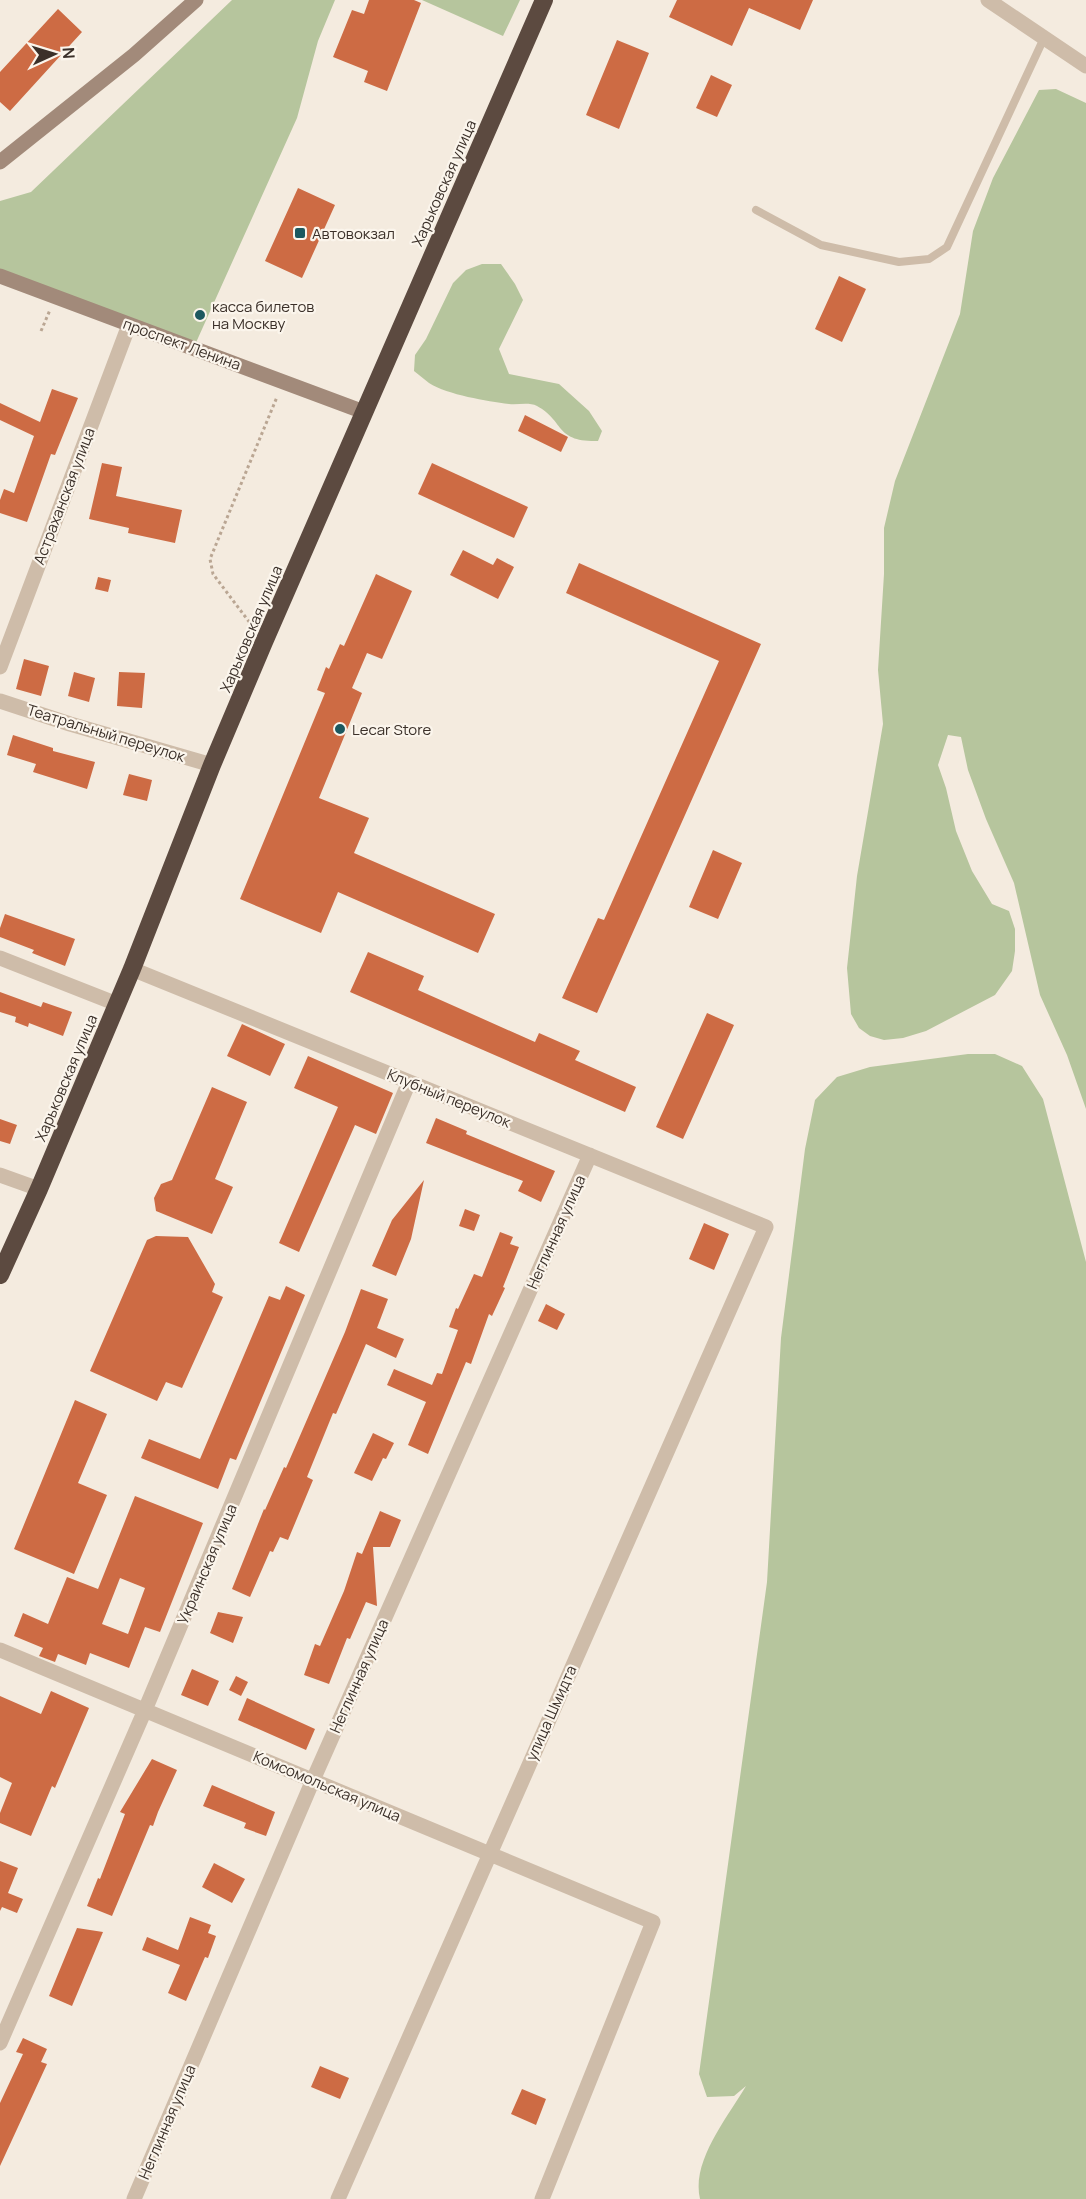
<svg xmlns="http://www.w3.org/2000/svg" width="1086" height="2199" viewBox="0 0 1086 2199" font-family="Manrope,sans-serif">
  <rect width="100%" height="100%" fill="#f4ebdf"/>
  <path fill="#b6c59d" d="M232 0H335L318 41 297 118 194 347 0 276V201L31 192Z
    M422 0H520L503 36Z
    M1056 89 1086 103V1109L1067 1055 1040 995 1014 883 986 819 968 770 961 737 948 735 938 765 946 788 956 831 972 871 992 904 1009 911 1015 929V951L1012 971 995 995 926 1031 903 1038 884 1040 870 1036 859 1028 851 1014 847 968 857 876 883 724 878 670 884 574V528L895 481 960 314 973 231 993 178 1039 90Z
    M482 264H501L515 284 523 300 499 349 509 374 559 384 589 411 602 431 598 441C554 442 565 421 537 406 529 402 518 405 509 404 487 401 448 395 429 383 424 379 419 375 414 371L415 355 426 339 453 283 466 270Z
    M968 1054H995L1022 1066 1043 1099 1086 1262V2199H700C691 2161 728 2117 746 2086L734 2096 707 2097 699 2074 767 1582 781 1338 805 1149 815 1100 837 1077 870 1067Z"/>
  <path fill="#cd6b44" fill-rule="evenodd" d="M369 0H414L421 3 387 91 364 82 368 71 333 57 352 10 364 14Z
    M677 0H813L800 30 749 8 732 46 669 17Z
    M58 9 82 32 10 111 0 102V72Z
    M617 40 649 53 619 129 586 115Z
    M711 75 732 85 717 117 696 108Z
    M298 188 335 205 302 278 265 261Z
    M839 276 866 289 842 342 815 329Z
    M52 389 78 398 55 455 51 454 27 522 0 513V500L4 489 14 493 34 436 0 420V403L40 422Z
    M525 415 568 437 561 452 518 431Z
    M102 463 122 467 116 496 182 510 175 543 128 533 129 528 89 519Z
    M432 463 528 507 514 538 418 494Z
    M463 550 493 565 497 558 514 567 498 599 450 575Z
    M579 563 761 644 597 1013 562 998 598 918 604 920 719 661 566 593Z
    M376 574 412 591 382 659 367 653 352 688 362 693 319 798 369 818 354 853 495 914 478 953 338 892 321 933 240 899 325 693 317 690 326 667 329 669 340 644 344 646Z
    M98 577 111 580 108 592 95 589Z
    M24 659 49 666 41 696 16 689Z
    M74 672 95 678 89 702 68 696Z
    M119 672 145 673 142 708 117 706Z
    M13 735 53 748V751L95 762 87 789 33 772 36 764 7 755Z
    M129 774 152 780 147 801 123 795Z
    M713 850 742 863 718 919 689 907Z
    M5 914 75 939 65 966 32 953 34 950 0 937V928Z
    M368 952 424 976 418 990 535 1042 539 1033 580 1051 575 1060 636 1087 625 1112 350 992Z
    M0 992 41 1007 43 1002 72 1012 63 1036 29 1023 28 1027 15 1022 16 1017 0 1012Z
    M707 1013 734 1025 683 1139 656 1127Z
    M242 1024 285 1044 270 1076 227 1056Z
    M308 1056 393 1093 376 1134 355 1125 299 1252 279 1243 338 1107 294 1088Z
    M212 1087 247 1102 215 1179 233 1187 212 1234 156 1211 154 1198 161 1184 172 1180Z
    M436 1118 467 1131 466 1134 555 1171 541 1202 518 1191 523 1181 426 1143Z
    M0 1119 17 1125 10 1144 0 1141Z
    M424 1180 411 1239 396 1276 372 1266 392 1220Z
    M465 1209 480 1215 474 1231 459 1226Z
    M704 1223 729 1234 714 1270 689 1259Z
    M500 1232 513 1237 510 1244 519 1247 503 1287 505 1288 492 1316 489 1314 471 1364 466 1362 428 1454 408 1445 426 1402 387 1385 394 1369 432 1385 437 1373 442 1374 458 1330 449 1327 456 1308 458 1309 474 1274 482 1277Z
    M156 1236 188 1237 215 1284 212 1292 223 1297 182 1388 166 1382 157 1401 90 1371 147 1240Z
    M286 1286 305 1295 236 1460 230 1458 218 1489 141 1458 149 1439 200 1459 269 1296 280 1300Z
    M361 1289 388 1299 377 1328 404 1339 396 1358 366 1344 336 1414 333 1413 307 1477 313 1480 288 1540 280 1537 273 1552 270 1551 250 1597 232 1589 264 1509 265 1510 284 1467 286 1468 345 1332Z
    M546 1304 565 1314 557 1330 538 1321Z
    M75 1400 107 1414 78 1483 107 1495 74 1574 14 1549Z
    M373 1433 394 1443 386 1459 383 1458 372 1481 354 1473Z
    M135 1496 203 1523 160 1632 145 1627 129 1668 90 1653 86 1665 58 1654 55 1662 39 1656 43 1648 14 1636 23 1613 48 1624 67 1577 98 1589ZM120 1578 145 1588 128 1634 102 1624Z
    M380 1511 401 1520 390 1547H373L377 1606 366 1602 350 1639 347 1638 329 1684 304 1675 315 1644 320 1646 344 1591 357 1552 362 1554Z
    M218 1612 243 1617 233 1643 210 1633Z
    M192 1669 219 1681 208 1706 181 1695Z
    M236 1676 248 1682 241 1696 229 1690Z
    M51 1691 89 1708 55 1788 52 1786 31 1836 0 1823V1813L12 1783 0 1777V1696L41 1714Z
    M247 1698 315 1729 306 1750 238 1720Z
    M152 1759 177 1770 158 1812 153 1826 150 1825 112 1916 87 1906 98 1878 100 1879 125 1814 120 1812Z
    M212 1785 275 1812 266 1836 244 1828 246 1823 203 1806Z
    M0 1861 18 1868 8 1893 23 1899 17 1913 2 1907 0 1911Z
    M214 1863 245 1879 232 1903 202 1887Z
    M190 1917 211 1925 208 1933 216 1936 208 1958 205 1957 186 2001 168 1993 180 1965 142 1950 147 1937 178 1950Z
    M77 1928 103 1932 72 2006 49 1996Z
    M23 2038 47 2049 41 2062 47 2064 0 2166V2103L23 2054 16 2052Z
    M320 2066 349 2078 340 2099 311 2087Z
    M522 2089 546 2099 536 2125 511 2114Z"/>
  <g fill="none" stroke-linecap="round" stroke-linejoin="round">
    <path stroke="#baa693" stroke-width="3" stroke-dasharray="3 3" stroke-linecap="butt" d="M41 331 50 310
      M253 627 213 574 210 559 277 397"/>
    <path stroke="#cebca9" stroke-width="8" d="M756 210 821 245 899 262 929 259 947 247 1044 38"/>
    <path stroke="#cebca9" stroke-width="15" d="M988 0 1086 66
      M0 667 129 325
      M0 701 70 724 212 765
      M0 958 117 1004
      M132 969 766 1227 338 2199
      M0 1175 39 1189
      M0 1650 653 1922 542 2199
      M0 2043 145 1710 409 1082
      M134 2199 313 1780 590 1155"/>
    <path stroke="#a28a7a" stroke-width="15" d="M0 162 134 55 196 0
      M0 276 364 412"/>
    <path stroke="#5c4a40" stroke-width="18" d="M0 1275 39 1189 132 969 212 765 264 642 544 0"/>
  </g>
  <g fill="#1c585f" stroke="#fbf5ec" stroke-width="2">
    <rect x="294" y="227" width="12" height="12" rx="3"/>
    <circle cx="200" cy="315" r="6"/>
    <circle cx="340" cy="729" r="6"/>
  </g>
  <g text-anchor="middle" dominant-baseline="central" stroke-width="4.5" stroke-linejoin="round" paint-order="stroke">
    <g font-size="15" fill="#3b3029" stroke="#fbf5ec">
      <text transform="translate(444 183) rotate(-66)">Харьковская улица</text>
      <text transform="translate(182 344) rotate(20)">проспект Ленина</text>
      <text transform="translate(64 496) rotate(-69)">Астраханская улица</text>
      <text transform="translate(251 629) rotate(-67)">Харьковская улица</text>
      <text transform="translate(106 733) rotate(17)">Театральный переулок</text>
      <text transform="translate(66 1078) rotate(-67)">Харьковская улица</text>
      <text transform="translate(449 1098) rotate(22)">Клубный переулок</text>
      <text transform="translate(556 1232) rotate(-66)">Неглинная улица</text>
      <text transform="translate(207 1564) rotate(-67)">Украинская улица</text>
      <text transform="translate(359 1676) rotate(-66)">Неглинная улица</text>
      <text transform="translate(551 1713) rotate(-66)">улица Шмидта</text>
      <text transform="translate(327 1786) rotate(23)">Комсомольская улица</text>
      <text transform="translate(167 2122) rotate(-67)">Неглинная улица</text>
    </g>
    <g font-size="15" fill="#3b3029" stroke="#fbf5ec" text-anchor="start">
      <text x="312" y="233">Автовокзал</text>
      <text x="212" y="306">касса билетов<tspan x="212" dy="17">на Москву</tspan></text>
      <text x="352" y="729">Lecar Store</text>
    </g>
  </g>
  <g transform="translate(54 54) rotate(86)" stroke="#fbf5ec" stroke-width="4.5" paint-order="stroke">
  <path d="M0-4.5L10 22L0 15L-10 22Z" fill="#3b3029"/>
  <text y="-9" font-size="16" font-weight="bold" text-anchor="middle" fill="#3b3029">N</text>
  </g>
</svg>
